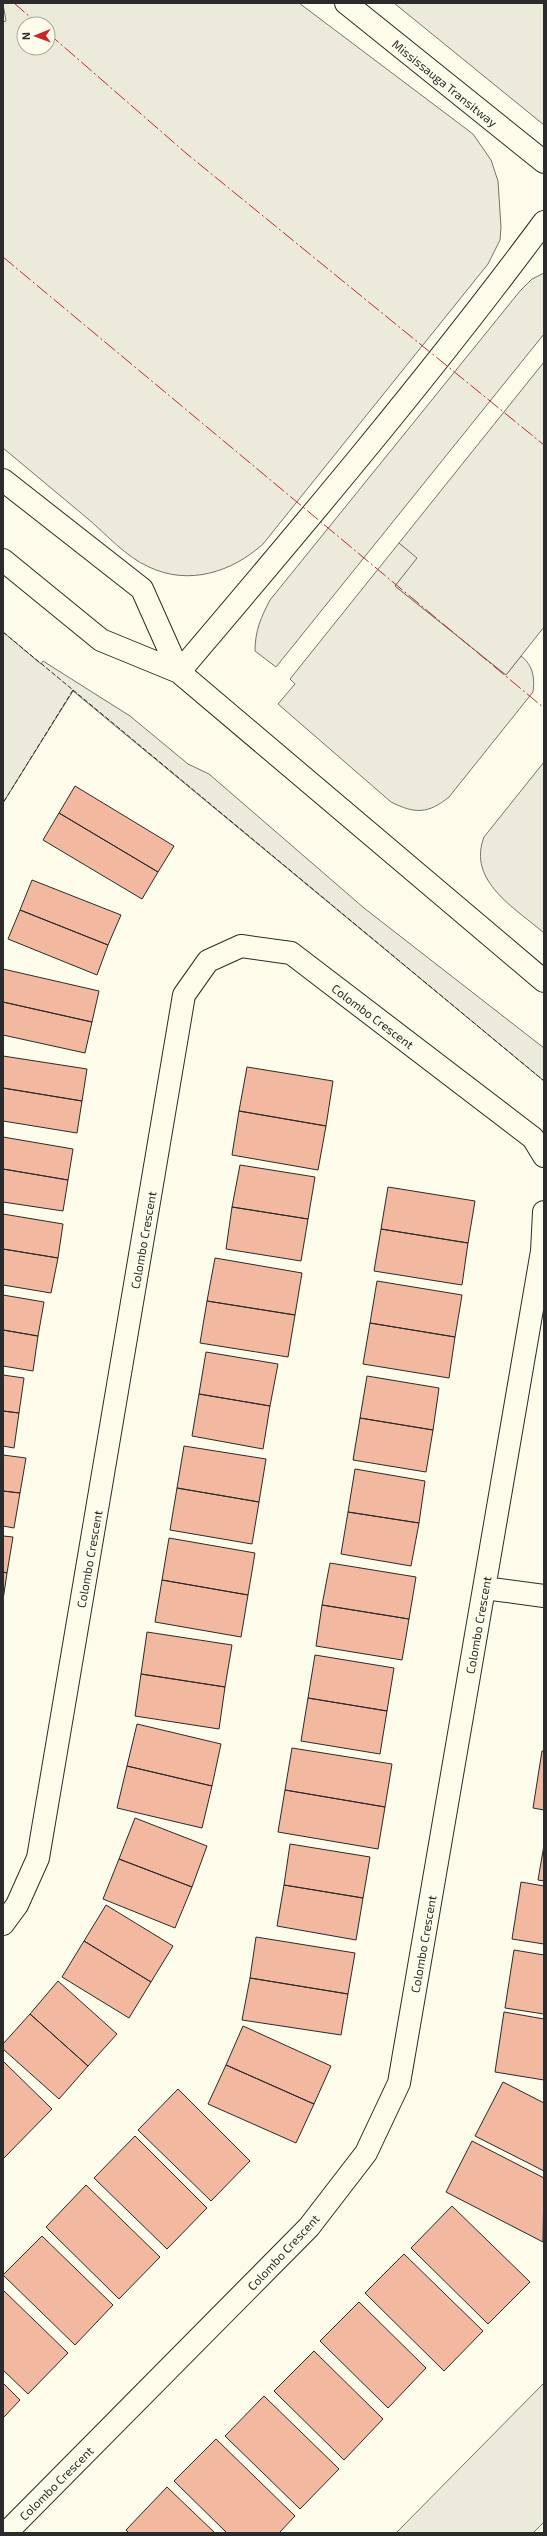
<svg xmlns="http://www.w3.org/2000/svg" width="547" height="2536" viewBox="0 0 547 2536" font-family="'Exo 2',sans-serif">
  <rect width="100%" height="100%" fill="#fdfbea"/>
  <path fill="#ecebdb" stroke="#74746e" fill-rule="evenodd" d="M5 3H299L473 134 491 160 498 181 501 227 500 240 488 264 263 544C232 572 189 586 149 567 126 557 106 534 87 518 59 495 31 471 3 448V22L6 21 3 4ZM24 24H48V48H24Z
    M394 3H544V125Z
    M544 273V334L276 667 255 651C255 631 261 617 270 600L520 291 532 279Z
    M399 543 418 558 395 586 506 675 521 656C533 665 535 678 533 692L449 797C428 814 415 814 391 802L278 704 295 684 290 679Z
    M3 632 41 664 43 661 130 716 188 764 209 774 364 908 544 1048V1081L73 691 3 803Z
    M544 762V933C515 908 467 881 484 837Z
    M544 2383V2522L533 2533H396Z"/>
  <path fill="#eceadb" stroke="#74746e" d="M544 362V627L506 675 395 586 417 558 399 543Z"/>
  <path fill="#f2b8a0" stroke="#2b2b2b" d="M75 786 174 846 158 872 59 813Z
    M59 813 158 872 142 899 43 840Z
    M32 880 121 915 108 945 20 910Z
    M20 910 108 945 97 975 8 939Z
    M3 969 99 991 92 1022 3 1002Z
    M3 1002 92 1022 85 1053 3 1035Z
    M3 1056 87 1069 82 1101 3 1088Z
    M247 1067 333 1081 326 1126 239 1111Z
    M3 1088 82 1101 77 1133 3 1121Z
    M239 1111 326 1126 318 1170 232 1155Z
    M3 1137 73 1149 68 1180 3 1169Z
    M240 1165 315 1177 308 1219 232 1207Z
    M3 1169 68 1180 63 1211 3 1202Z
    M388 1187 475 1201 468 1243 381 1229Z
    M232 1207 308 1219 301 1261 226 1249Z
    M3 1214 63 1224 58 1258 3 1249Z
    M381 1229 468 1243 462 1285 374 1271Z
    M3 1249 58 1258 51 1293 3 1285Z
    M215 1258 302 1273 295 1315 207 1301Z
    M377 1281 462 1295 455 1337 370 1323Z
    M3 1295 44 1302 38 1336 3 1330Z
    M207 1301 295 1315 288 1357 200 1343Z
    M370 1323 455 1337 449 1378 363 1364Z
    M3 1330 38 1336 33 1371 3 1366Z
    M206 1352 278 1364 270 1406 199 1394Z
    M3 1375 24 1378 19 1413 3 1411Z
    M367 1376 439 1388 433 1430 360 1418Z
    M199 1394 270 1406 263 1449 192 1436Z
    M3 1411 19 1413 14 1448 3 1446Z
    M360 1418 433 1430 426 1472 353 1460Z
    M184 1446 266 1459 259 1502 177 1488Z
    M3 1455 26 1458 20 1493 3 1491Z
    M355 1469 425 1481 419 1523 348 1512Z
    M177 1488 259 1502 252 1544 170 1530Z
    M3 1491 20 1493 14 1528 3 1526Z
    M348 1512 419 1523 411 1566 341 1554Z
    M3 1536 13 1537 7 1573 3 1572Z
    M169 1538 255 1553 248 1595 162 1580Z
    M330 1563 416 1577 409 1619 322 1605Z
    M3 1572 7 1573 3 1600Z
    M162 1580 248 1595 241 1637 155 1622Z
    M322 1605 409 1619 402 1660 316 1646Z
    M147 1632 232 1645 225 1687 141 1674Z
    M315 1655 394 1668 387 1711 308 1698Z
    M141 1674 225 1687 219 1729 135 1716Z
    M308 1698 387 1711 380 1754 301 1741Z
    M137 1724 221 1744 212 1786 127 1766Z
    M292 1748 392 1764 385 1807 285 1790Z
    M542 1751H544V1810L533 1808Z
    M127 1766 212 1786 202 1828 117 1808Z
    M285 1790 385 1807 378 1849 278 1832Z
    M135 1818 207 1846 192 1887 119 1859Z
    M290 1844 370 1857 363 1898 284 1885Z
    M544 1845V1881L538 1880Z
    M119 1859 192 1887 175 1928 103 1899Z
    M521 1882 544 1886V1944L512 1939Z
    M284 1885 363 1898 356 1940 277 1926Z
    M106 1905 173 1946 151 1982 84 1941Z
    M256 1937 355 1953 348 1994 250 1978Z
    M84 1941 151 1982 129 2018 62 1977Z
    M514 1950 544 1955V2014L505 2008Z
    M250 1978 348 1994 341 2035 242 2020Z
    M58 1981 117 2034 88 2066 30 2014Z
    M504 2012 544 2019V2080L495 2072Z
    M30 2014 88 2066 59 2099 3 2049V2044Z
    M243 2026 331 2066 314 2104 226 2065Z
    M3 2061 52 2109 4 2158 3 2157Z
    M226 2065 314 2104 296 2143 208 2104Z
    M503 2082 544 2103V2171L475 2136Z
    M178 2089 250 2161 211 2201 138 2130Z
    M135 2136 207 2208 167 2249 94 2178Z
    M472 2141 544 2178 543 2242 446 2192Z
    M86 2185 160 2257 119 2299 46 2227Z
    M452 2206 530 2282 488 2324 411 2248Z
    M42 2236 113 2305 75 2345 3 2275Z
    M404 2254 483 2331 444 2371 365 2293Z
    M3 2290 68 2353 28 2394 3 2370Z
    M359 2302 426 2368 388 2408 320 2341Z
    M314 2351 383 2419 344 2460 274 2391Z
    M3 2383 20 2400 3 2418Z
    M264 2396 339 2469 300 2509 225 2436Z
    M216 2439 295 2516 279 2533H227L174 2481Z
    M167 2487 215 2533H129L126 2530Z"/>
  <g fill="none" stroke-linecap="round" stroke-linejoin="round">
    <g stroke="#2b2b2b" stroke-width="24">
      <path id="minor" d="M346 3 544 162
        M3 480 142 589 179 672
        M3 560 101 640 179 672 544 981
        M179 672C304 525 429 377 544 222
        M484 1588 544 1596
        M3 1924 17 1905 38 1858 184 995 208 961 241 946 291 953 533 1138 544 1156
        M6 2533 309 2227 366 2153 399 2083 542 1251 544 1212"/>
    </g>
    <use href="#minor" stroke="#fdfbea" stroke-width="22"/>
    <path stroke="#2b2b2b" stroke-width="1" stroke-dasharray="5 2" stroke-linecap="butt" d="M3 632 73 690 3 803
      M73 690 544 1081"/>
    <path stroke="#c62828" stroke-width="1" stroke-dasharray="14 3 2 3" stroke-linecap="butt" d="M14 3 38 24
      M48 33 187 154 544 445
      M3 257 544 708"/>
  </g>
  <g text-anchor="middle" dominant-baseline="central" stroke-width="3" stroke-linejoin="round" paint-order="stroke">
    <g font-size="12" fill="#2b2b2b" stroke="#fdfbea">
      <text transform="translate(445 83) rotate(39)">Mississauga Transitway</text>
      <text transform="translate(373 1016) rotate(37)">Colombo Crescent</text>
      <text transform="translate(143 1240) rotate(-80)">Colombo Crescent</text>
      <text transform="translate(89 1559) rotate(-80)">Colombo Crescent</text>
      <text transform="translate(478 1625) rotate(-80)">Colombo Crescent</text>
      <text transform="translate(423 1944) rotate(-80)">Colombo Crescent</text>
      <text transform="translate(283 2252) rotate(-47)">Colombo Crescent</text>
      <text transform="translate(56 2483) rotate(-45)">Colombo Crescent</text>
    </g>
  </g>
  <rect width="547" height="2536" fill="none" stroke="#2b2b2b" stroke-width="8"/>
  <g transform="translate(36 36) rotate(269)"><circle r="19" fill="#fdfbea" stroke="#a9a89e"/>
  <path d="M0-3L7 15L0 10L-7 15Z" fill="#c62828"/>
  <text y="-6" font-size="11" font-weight="bold" text-anchor="middle" fill="#2b2b2b">N</text>
  </g>
</svg>
